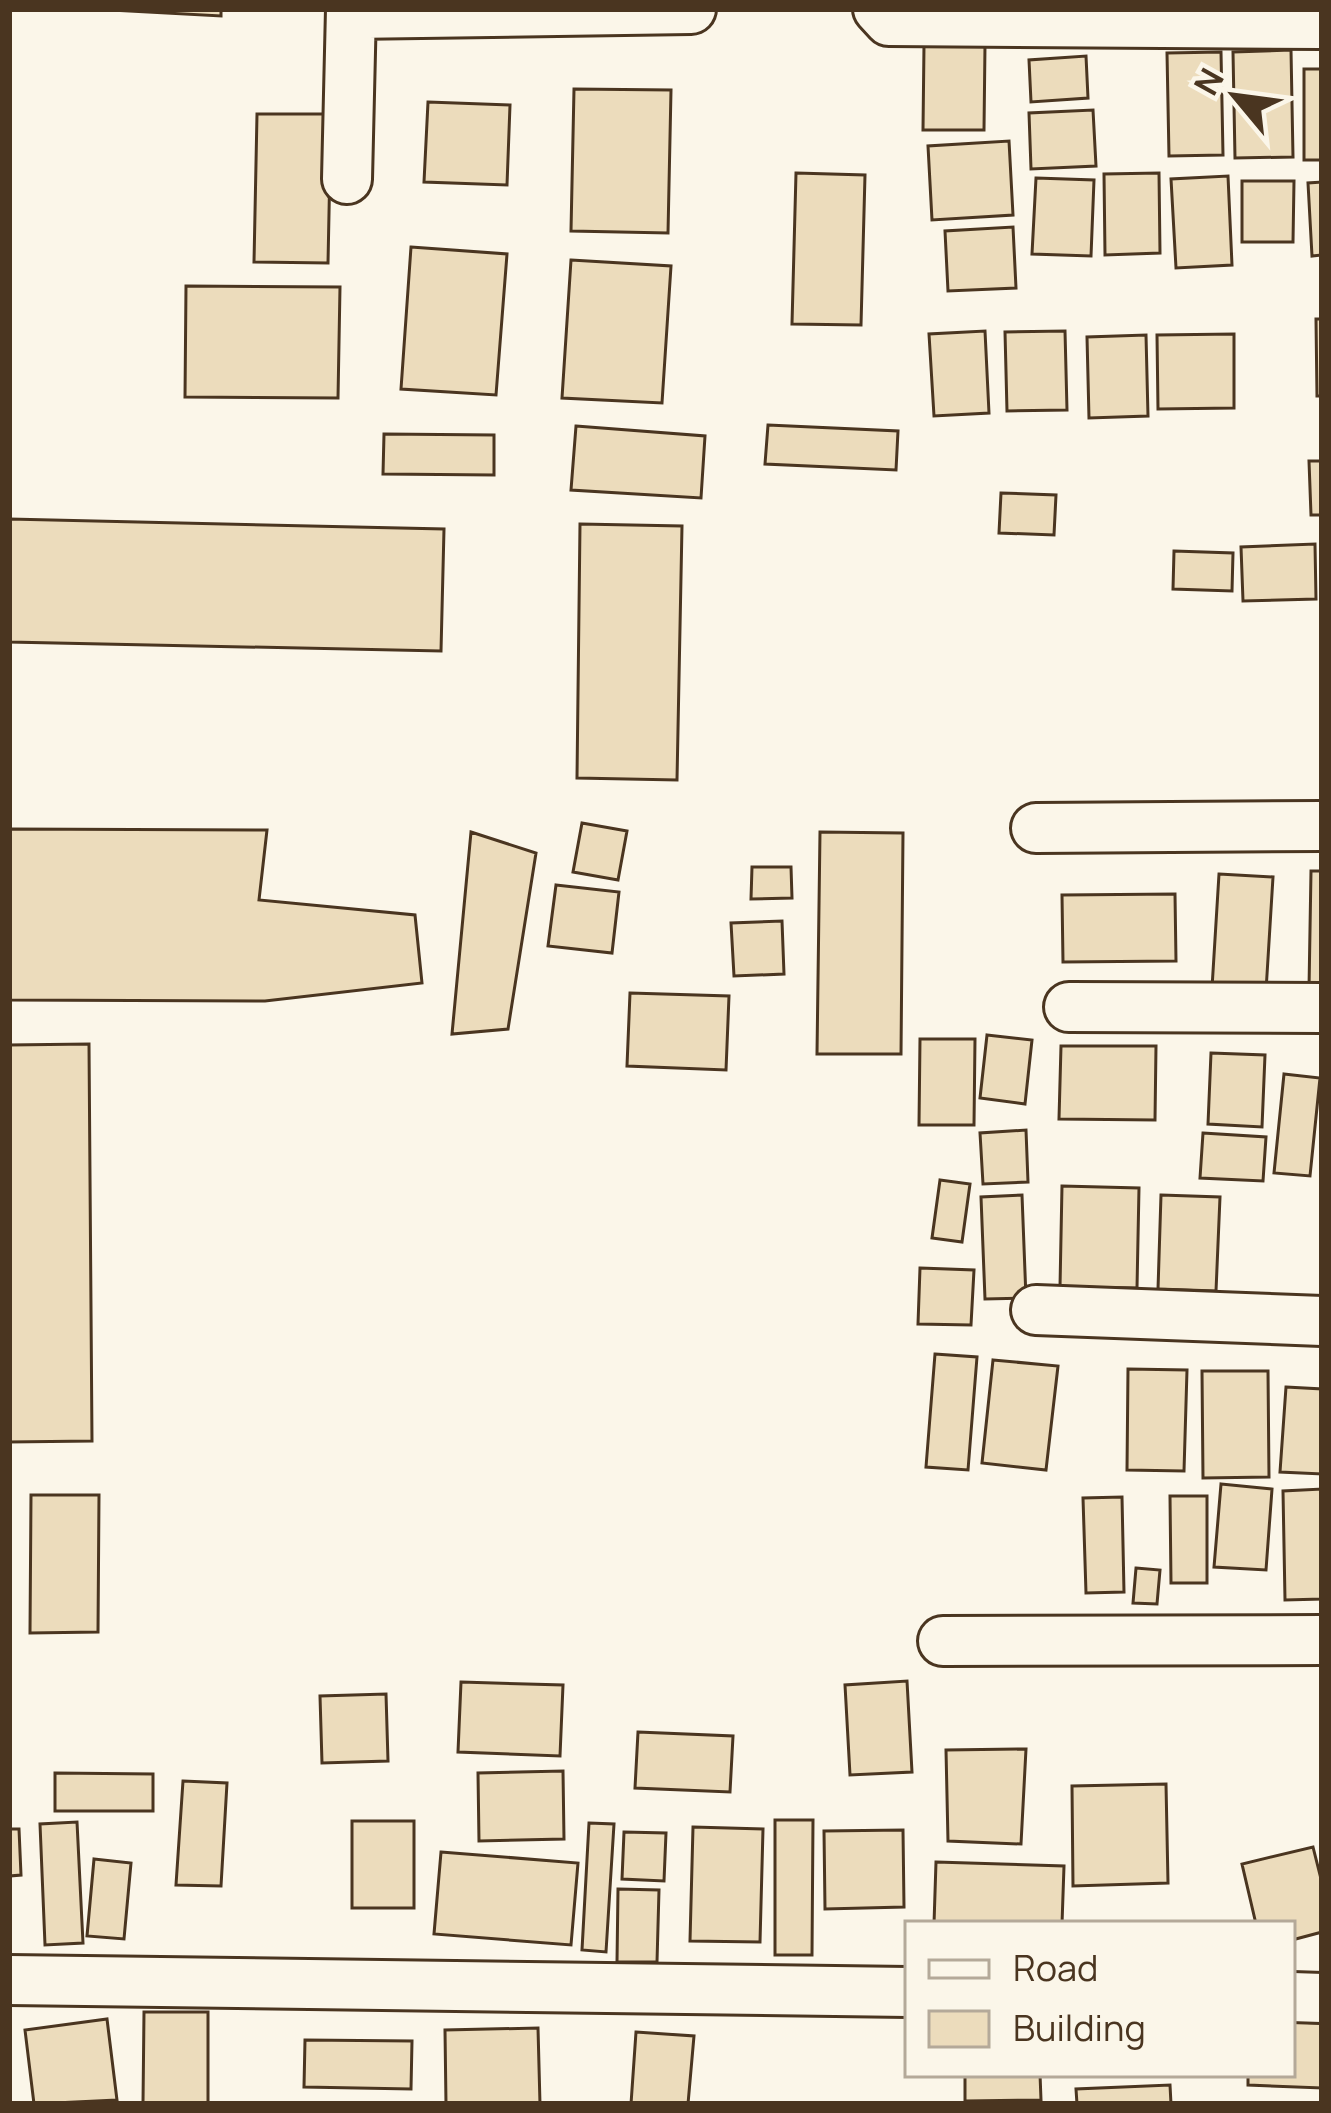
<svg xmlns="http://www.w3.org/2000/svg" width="1331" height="2113" viewBox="0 0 1331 2113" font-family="Manrope,sans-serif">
  <rect width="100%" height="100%" fill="#fbf6e9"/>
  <path fill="#ecdcbc" stroke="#4a3520" stroke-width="3" d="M92 9H221V16Z
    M924 45H985L984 130H923Z
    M1291 50 1293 157 1235 158 1233 52Z
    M1221 52 1223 155 1169 156 1167 53Z
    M1086 56 1088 98 1031 102 1029 60Z
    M1304 69H1322V160H1304Z
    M574 89 671 90 668 233 571 231Z
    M428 102 510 105 507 185 424 182Z
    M1093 110 1096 166 1031 169 1029 113Z
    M257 114H331L328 263 254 262Z
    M1009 141 1013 215 932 220 928 146Z
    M796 173 865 175 861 325 792 324Z
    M1159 173 1160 253 1105 255 1104 174Z
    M1228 176 1232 265 1176 268 1171 179Z
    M1036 178 1094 180 1091 256 1032 254Z
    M1242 181H1294L1293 242H1242Z
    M1322 182V255L1312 256 1308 183Z
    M1013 227 1016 288 948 291 945 231Z
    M411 247 507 254 496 395 401 389Z
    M571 260 671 266 662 403 562 398Z
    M186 286 340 287 338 398 185 397Z
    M1316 319H1322V396H1317Z
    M985 331 989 413 934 416 929 334Z
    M1065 331 1067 410 1007 411 1005 332Z
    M1234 334V408L1158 409 1157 335Z
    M1146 335 1148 416 1089 418 1087 337Z
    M768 425 898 431 896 470 765 464Z
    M576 426 705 436 701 498 571 490Z
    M384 434 494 435V475L383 474Z
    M1309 461H1322V515H1311Z
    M1001 493 1056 495 1054 535 999 533Z
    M9 519 444 529 441 651 9 642Z
    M580 524 682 526 677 780 577 778Z
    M1315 544 1316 599 1243 601 1241 547Z
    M1174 551 1233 553 1232 591 1173 589Z
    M582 823 627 831 618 880 573 872Z
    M9 829 267 830 259 900 415 915 422 983 265 1001 9 1000Z
    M471 832 536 853 508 1029 452 1034Z
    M820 832 903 833 901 1054H817Z
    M752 867H791L792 898 751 899Z
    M1311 871H1322V989H1309Z
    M1219 874 1273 877 1266 991 1212 988Z
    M556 885 619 892 612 953 548 946Z
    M1175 894 1176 961 1063 962 1062 895Z
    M782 921 784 974 734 976 731 923Z
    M630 993 729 996 726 1070 627 1066Z
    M987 1035 1032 1040 1025 1104 980 1098Z
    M920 1039H975L974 1125H919Z
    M89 1044 92 1441 9 1442V1045Z
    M1061 1046H1156L1155 1120 1059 1119Z
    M1211 1053 1265 1055 1262 1127 1208 1124Z
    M1284 1074 1320 1078 1310 1176 1274 1173Z
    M1026 1130 1028 1182 983 1184 980 1133Z
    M1203 1133 1266 1137 1263 1181 1200 1178Z
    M940 1180 970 1184 962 1242 932 1238Z
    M1062 1186 1139 1188 1137 1288 1060 1287Z
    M1022 1195 1026 1298 985 1299 981 1197Z
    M1161 1195 1220 1197 1216 1291 1158 1289Z
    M920 1268 974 1270 971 1325 918 1324Z
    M935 1354 977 1357 968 1470 926 1467Z
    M993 1360 1058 1366 1046 1470 982 1463Z
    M1128 1369 1187 1370 1184 1471 1127 1470Z
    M1202 1371H1268L1269 1477 1203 1478Z
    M1286 1387 1322 1389V1474L1280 1472Z
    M1221 1484 1272 1489 1266 1570 1214 1567Z
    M1322 1489V1599L1285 1600 1283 1491Z
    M31 1495H99L98 1632 30 1633Z
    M1170 1496H1207V1583H1171Z
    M1122 1497 1124 1592 1086 1593 1083 1498Z
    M1136 1568 1160 1570 1157 1604 1133 1603Z
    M907 1681 912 1772 850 1775 845 1685Z
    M461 1682 563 1685 560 1756 458 1752Z
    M386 1694 388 1761 322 1763 320 1696Z
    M638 1732 733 1736 730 1792 635 1788Z
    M1026 1749 1021 1844 948 1841 946 1750Z
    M563 1771 564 1839 479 1841 478 1773Z
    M55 1773 153 1774V1811H55Z
    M183 1781 227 1783 221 1886 176 1885Z
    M1166 1784 1168 1883 1073 1886 1072 1786Z
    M775 1820H813L812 1955H775Z
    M352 1821H414V1908H352Z
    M77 1822 83 1943 45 1945 40 1824Z
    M589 1823 614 1824 606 1952 582 1950Z
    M693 1827 763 1829 760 1942 690 1941Z
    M9 1829H19L21 1875 9 1876Z
    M903 1830 904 1907 825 1909 824 1831Z
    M624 1832 666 1833 664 1881 622 1879Z
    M1313 1847 1322 1883V1932L1292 1940V1924H1256L1242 1864Z
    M441 1852 578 1863 571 1945 434 1934Z
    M94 1859 131 1863 124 1939 87 1936Z
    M936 1862 1064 1866 1062 1924H934Z
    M618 1889 659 1890 657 1962H617Z
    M144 2012H208V2104H143Z
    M107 2019 117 2100 34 2104 25 2030Z
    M1292 2022 1322 2023V2088L1248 2085V2074H1292Z
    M538 2028 540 2104H446L445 2030Z
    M636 2032 694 2036 688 2104H631Z
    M305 2040 412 2041 411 2089 304 2087Z
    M965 2074H1040L1041 2100 965 2101Z
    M1170 2085 1171 2104H1077L1076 2089Z"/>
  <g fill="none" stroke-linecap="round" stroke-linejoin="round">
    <g stroke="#4a3520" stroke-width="54">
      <path id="minor" d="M878 9 889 21 1322 24
        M351 14 691 9
        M347 179 351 9
        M1036 828 1322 826
        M1069 1007 1322 1008
        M1036 1310 1322 1321
        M943 1641 1322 1640
        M9 1980 908 1992
        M1292 1997 1322 1998"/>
    </g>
    <use href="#minor" stroke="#fbf6e9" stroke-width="48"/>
  </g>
  <rect width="1331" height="2113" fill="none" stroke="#4a3520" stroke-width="24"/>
  <rect x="905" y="1921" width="390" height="156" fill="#fbf6e9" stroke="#b4a999" stroke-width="3"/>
  <rect x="929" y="1960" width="60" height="18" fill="#fbf6e9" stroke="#b4a999" stroke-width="3"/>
  <text x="1013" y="1981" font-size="36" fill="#4a3520">Road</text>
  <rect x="929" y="2011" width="60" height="36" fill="#ecdcbc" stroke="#b4a999" stroke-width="3"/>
  <text x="1013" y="2041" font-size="36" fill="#4a3520">Building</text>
  <g transform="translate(1235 96) rotate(299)" stroke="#fbf6e9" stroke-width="9" paint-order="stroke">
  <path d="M0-9L21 45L0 30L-21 45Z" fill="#4a3520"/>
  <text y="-18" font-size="33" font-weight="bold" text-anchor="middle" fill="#4a3520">N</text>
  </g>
</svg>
